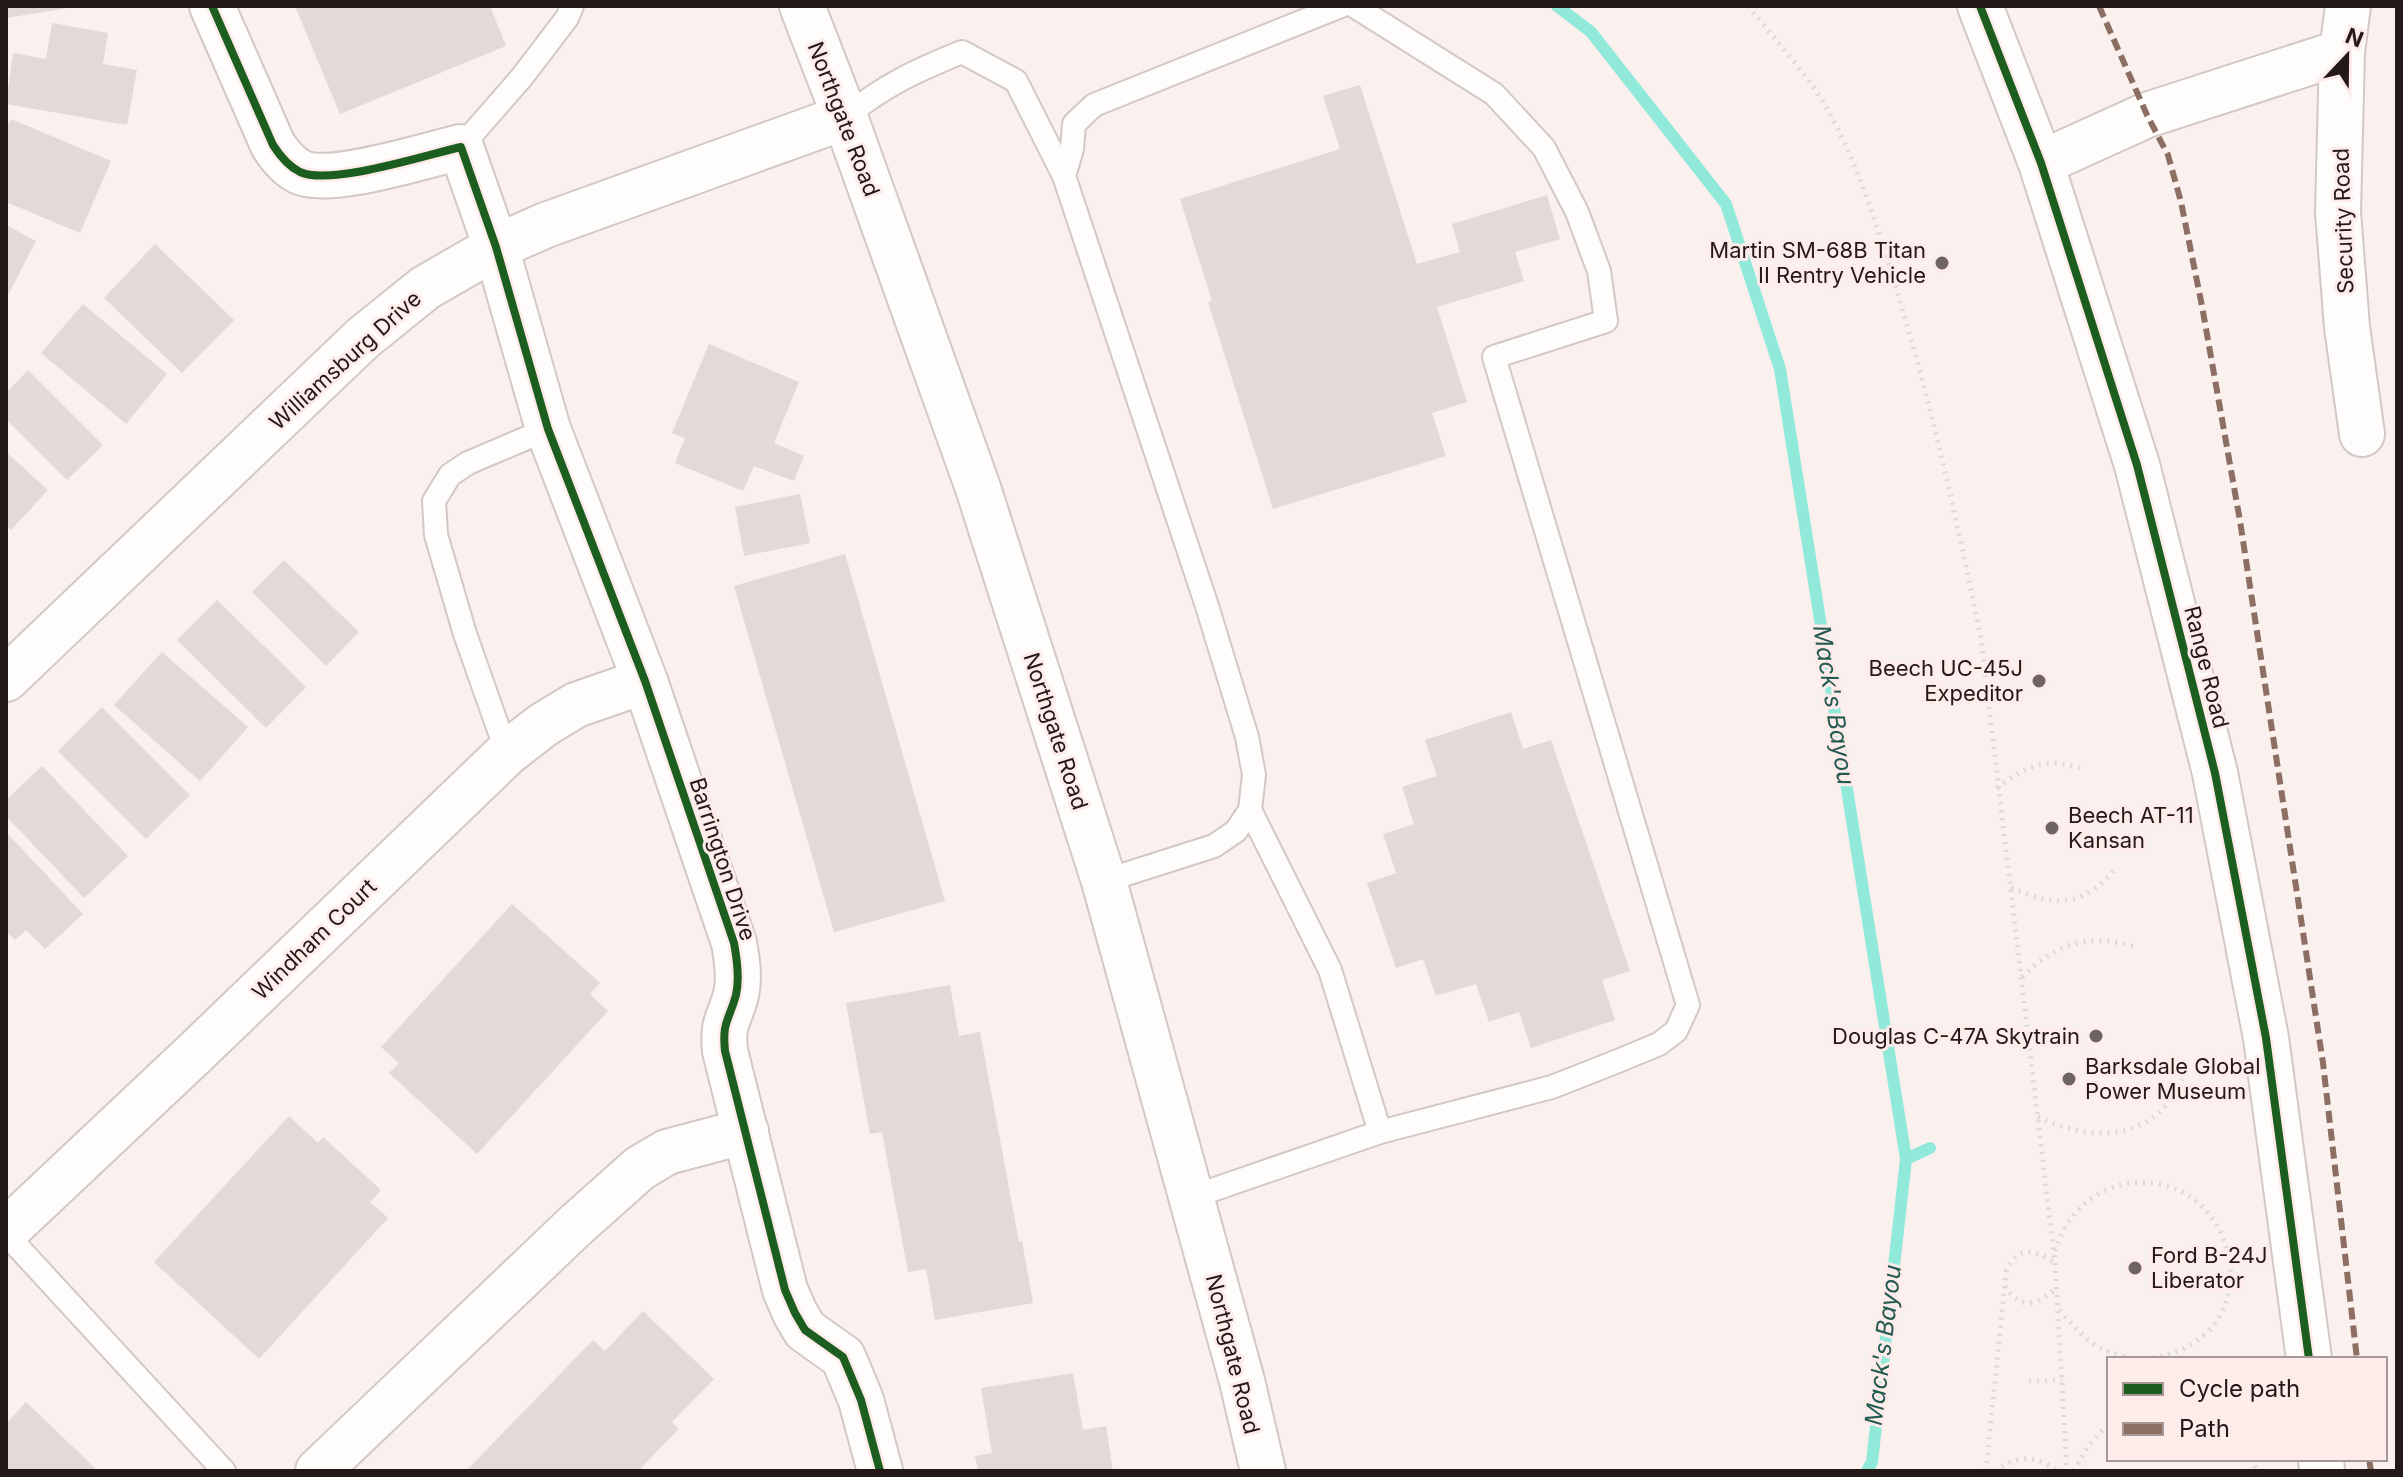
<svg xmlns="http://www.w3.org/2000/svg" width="2403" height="1477" viewBox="0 0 2403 1477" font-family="Inter,sans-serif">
  <rect width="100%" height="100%" fill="#faf0ee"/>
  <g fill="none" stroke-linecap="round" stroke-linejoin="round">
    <path stroke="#91e9da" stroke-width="12" d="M1557 6 1591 32 1726 204 1780 369 1906 1159 1872 1462 1867 1471
      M1906 1159 1930 1148"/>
  </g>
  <path fill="#e3d9d7" d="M6 6H68V8L6 18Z
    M295 6H490L506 46 340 114Z
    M52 23 108 33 103 64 137 70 127 125 6 104 13 53 46 59Z
    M1360 85 1417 264 1460 252 1452 224 1547 195 1560 239 1515 252 1524 281 1437 307 1467 402 1432 413 1446 456 1273 509 1208 302 1212 301 1180 199 1340 149 1323 96Z
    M11 119 111 161 80 233 6 202V129Z
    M6 225 36 241 6 299Z
    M155 244 234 320 182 373 104 298Z
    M83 304 167 374 126 424 41 353Z
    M709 344 799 382 774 443 804 456 794 481 754 466 743 491 675 463 685 438 672 433Z
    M28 370 103 445 67 480 6 419V393Z
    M6 452 48 490 11 530 6 525Z
    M800 494 810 543 744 556 735 507Z
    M845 554 945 901 834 932 734 586Z
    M284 560 359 632 326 666 252 592Z
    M217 600 306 687 266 728 177 640Z
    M162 652 248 727 200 781 114 705Z
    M102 707 190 795 146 839 58 751Z
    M1511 712 1523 749 1551 740 1630 971 1602 980 1615 1020 1531 1048 1519 1012 1489 1022 1476 984 1436 996 1423 959 1396 968 1367 883 1396 873 1383 834 1414 824 1402 787 1437 776 1425 740Z
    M42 766 128 856 84 898 6 816V800Z
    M6 832 83 914 45 949 26 930 15 940 6 931Z
    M512 904 600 983 590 994 608 1011 477 1154 389 1073 399 1063 381 1047Z
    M950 985 959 1036 980 1032 1019 1242 1022 1241 1033 1303 935 1320 926 1269 908 1272 882 1132 870 1134 846 1003Z
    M289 1116 318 1143 323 1137 381 1190 370 1202 388 1218 259 1359 154 1262Z
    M643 1311 714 1379 672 1422 679 1429 638 1471H466L593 1340 605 1351Z
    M1073 1373 1083 1430 1106 1426 1113 1471H978L975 1456 992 1453 981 1388Z
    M26 1402 95 1468 93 1471H6V1424Z"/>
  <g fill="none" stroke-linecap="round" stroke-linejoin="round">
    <g stroke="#d2c8c6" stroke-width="26">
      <path id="lane" d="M845 117C885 85 915 71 962 52L1016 81 1064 176 1072 149 1074 124 1094 105 1341 6
        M461 147 522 77 567 18 572 6
        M1064 176 1207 606 1247 737 1254 775 1250 810 1236 831 1214 846 1104 881
        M507 753 465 634 436 535 434 501 450 475 468 463 548 429
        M1250 810 1330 970 1380 1132
        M1192 1197 1380 1132 1552 1087 1618 1061 1659 1044 1676 1031 1688 1005 1494 357 1606 321 1599 271 1577 212 1544 148 1494 94 1354 6
        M6 1234 224 1471"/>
    </g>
    <g stroke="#d2c8c6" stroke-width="48">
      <path id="street" d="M212 6 273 145C280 156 288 166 300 172 331 186 426 155 461 147L496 247 548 429 645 681 734 943C737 959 740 978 736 995 729 1021 722 1021 725 1051L785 1290 795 1313 805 1330 843 1357 861 1400 880 1471
        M1980 6 2041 163 2137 465 2215 773 2266 1038 2309 1359
        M2348 6 2342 52 2338 212 2347 327 2362 434
        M2041 163 2147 115 2342 52
        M6 679 363 338 425 288 496 247 546 225 845 117
        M6 1231 194 1054 507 753 543 725 576 705 645 681
        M2321 1459 2322 1471
        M318 1471 576 1225 640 1168 667 1152 746 1131"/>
    </g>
    <g stroke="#d2c8c6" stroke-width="48">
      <path id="secondary" d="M802 6 845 117 978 488 1104 881 1242 1381 1263 1471"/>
    </g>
    <path stroke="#dcd9d8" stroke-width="5" stroke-dasharray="2 6" stroke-linecap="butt" d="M1748 6C1774 39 1805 71 1826 107 1855 157 1874 217 1891 272 1929 392 1956 515 1981 639L2055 1263 2067 1471
      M1997 788C2027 766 2044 757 2080 768
      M2011 888C2057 907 2082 908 2116 868
      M2022 977C2055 944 2089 932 2135 947
      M2038 1117C2093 1143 2155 1142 2182 1079
      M2055 1251C2064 1222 2081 1201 2109 1189 2127 1181 2144 1181 2163 1185 2232 1201 2257 1301 2195 1342 2178 1353 2162 1357 2143 1359
      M2005 1286C2021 1312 2038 1304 2057 1288
      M2059 1310C2088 1340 2091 1350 2135 1359
      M2029 1381 2062 1380
      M2251 1459 2257 1471
      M1986 1471 2006 1272C2017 1245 2034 1249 2055 1263
      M1995 1471C2018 1455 2034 1454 2057 1471
      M2074 1471C2083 1454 2093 1436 2109 1425"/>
    <use href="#lane" stroke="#fefdfc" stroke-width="22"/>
    <use href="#street" stroke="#fefdfc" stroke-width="44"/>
    <use href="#secondary" stroke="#fefdfc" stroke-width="44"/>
    <path stroke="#8d6e63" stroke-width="6" stroke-dasharray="12 6" stroke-linecap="butt" d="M2099 6 2147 115 2168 155 2181 202 2202 306 2240 521 2323 1063 2357 1359
      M2369 1459 2371 1471"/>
    <g stroke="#feecea" stroke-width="13">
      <path id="cycleway" d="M212 6 273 145C280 156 288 166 300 172 331 186 426 155 461 147L496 247 548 429 645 681 734 943C737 959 740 978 736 995 729 1021 722 1021 725 1051L785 1290 795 1313 805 1330 843 1357 861 1400 880 1471
        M1980 6 2041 163 2137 465 2215 773 2266 1038 2309 1359"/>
    </g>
    <use href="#cycleway" stroke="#1b5e20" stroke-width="8"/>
  </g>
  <g fill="#6e6462" stroke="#feecea" stroke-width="3">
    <circle cx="1942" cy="263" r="8"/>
    <circle cx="2039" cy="681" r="8"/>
    <circle cx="2052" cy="828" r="8"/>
    <circle cx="2096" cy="1036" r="8"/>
    <circle cx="2069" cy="1079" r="8"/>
    <circle cx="2135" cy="1268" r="8"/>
  </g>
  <g text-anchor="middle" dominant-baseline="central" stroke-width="6" stroke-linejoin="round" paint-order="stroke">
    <g font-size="22" fill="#231917" stroke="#feecea">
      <text transform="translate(844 119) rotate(69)">Northgate Road</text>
      <text transform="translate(2343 221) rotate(-92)">Security Road</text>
      <text transform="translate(345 360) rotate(-42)">Williamsburg Drive</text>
      <text transform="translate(2207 667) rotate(76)">Range Road</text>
      <text transform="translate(1056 731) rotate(72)">Northgate Road</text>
      <text transform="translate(723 859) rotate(72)">Barrington Drive</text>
      <text transform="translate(314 939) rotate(-44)">Windham Court</text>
      <text transform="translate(1233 1354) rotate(76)">Northgate Road</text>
    </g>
    <g font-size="22" fill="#231917" stroke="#feecea" text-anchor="end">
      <text x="1926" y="250">Martin SM-68B Titan<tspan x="1926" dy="25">II Rentry Vehicle</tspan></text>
      <text x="2023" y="668">Beech UC-45J<tspan x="2023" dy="25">Expeditor</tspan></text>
      <text x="2068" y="815" text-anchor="start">Beech AT-11<tspan x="2068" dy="25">Kansan</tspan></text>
      <text x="2080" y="1036">Douglas C-47A Skytrain</text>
      <text x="2085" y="1066" text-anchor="start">Barksdale Global<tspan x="2085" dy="25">Power Museum</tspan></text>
      <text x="2151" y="1255" text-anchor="start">Ford B-24J<tspan x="2151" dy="25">Liberator</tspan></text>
    </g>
    <g font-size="24" font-style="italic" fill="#235a51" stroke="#feecea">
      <text transform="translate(1834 705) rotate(81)">Mack's Bayou</text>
      <text transform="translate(1883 1345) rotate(-83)">Mack's Bayou</text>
    </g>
  </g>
  <rect width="2403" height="1477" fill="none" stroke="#231917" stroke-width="16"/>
  <rect x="2107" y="1357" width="280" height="104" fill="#feecea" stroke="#a69896" stroke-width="2"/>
  <rect x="2123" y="1383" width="40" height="12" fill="#1b5e20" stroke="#a69896" stroke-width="2"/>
  <text x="2179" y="1397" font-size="24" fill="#231917">Cycle path</text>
  <rect x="2123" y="1423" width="40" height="12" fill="#8d6e63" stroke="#a69896" stroke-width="2"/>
  <text x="2179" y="1437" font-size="24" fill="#231917">Path</text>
  <g transform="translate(2347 56) rotate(22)" stroke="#feecea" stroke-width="6" paint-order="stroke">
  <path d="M0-6L14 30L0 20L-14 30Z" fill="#231917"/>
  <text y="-12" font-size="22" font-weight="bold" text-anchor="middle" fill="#231917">N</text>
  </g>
</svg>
